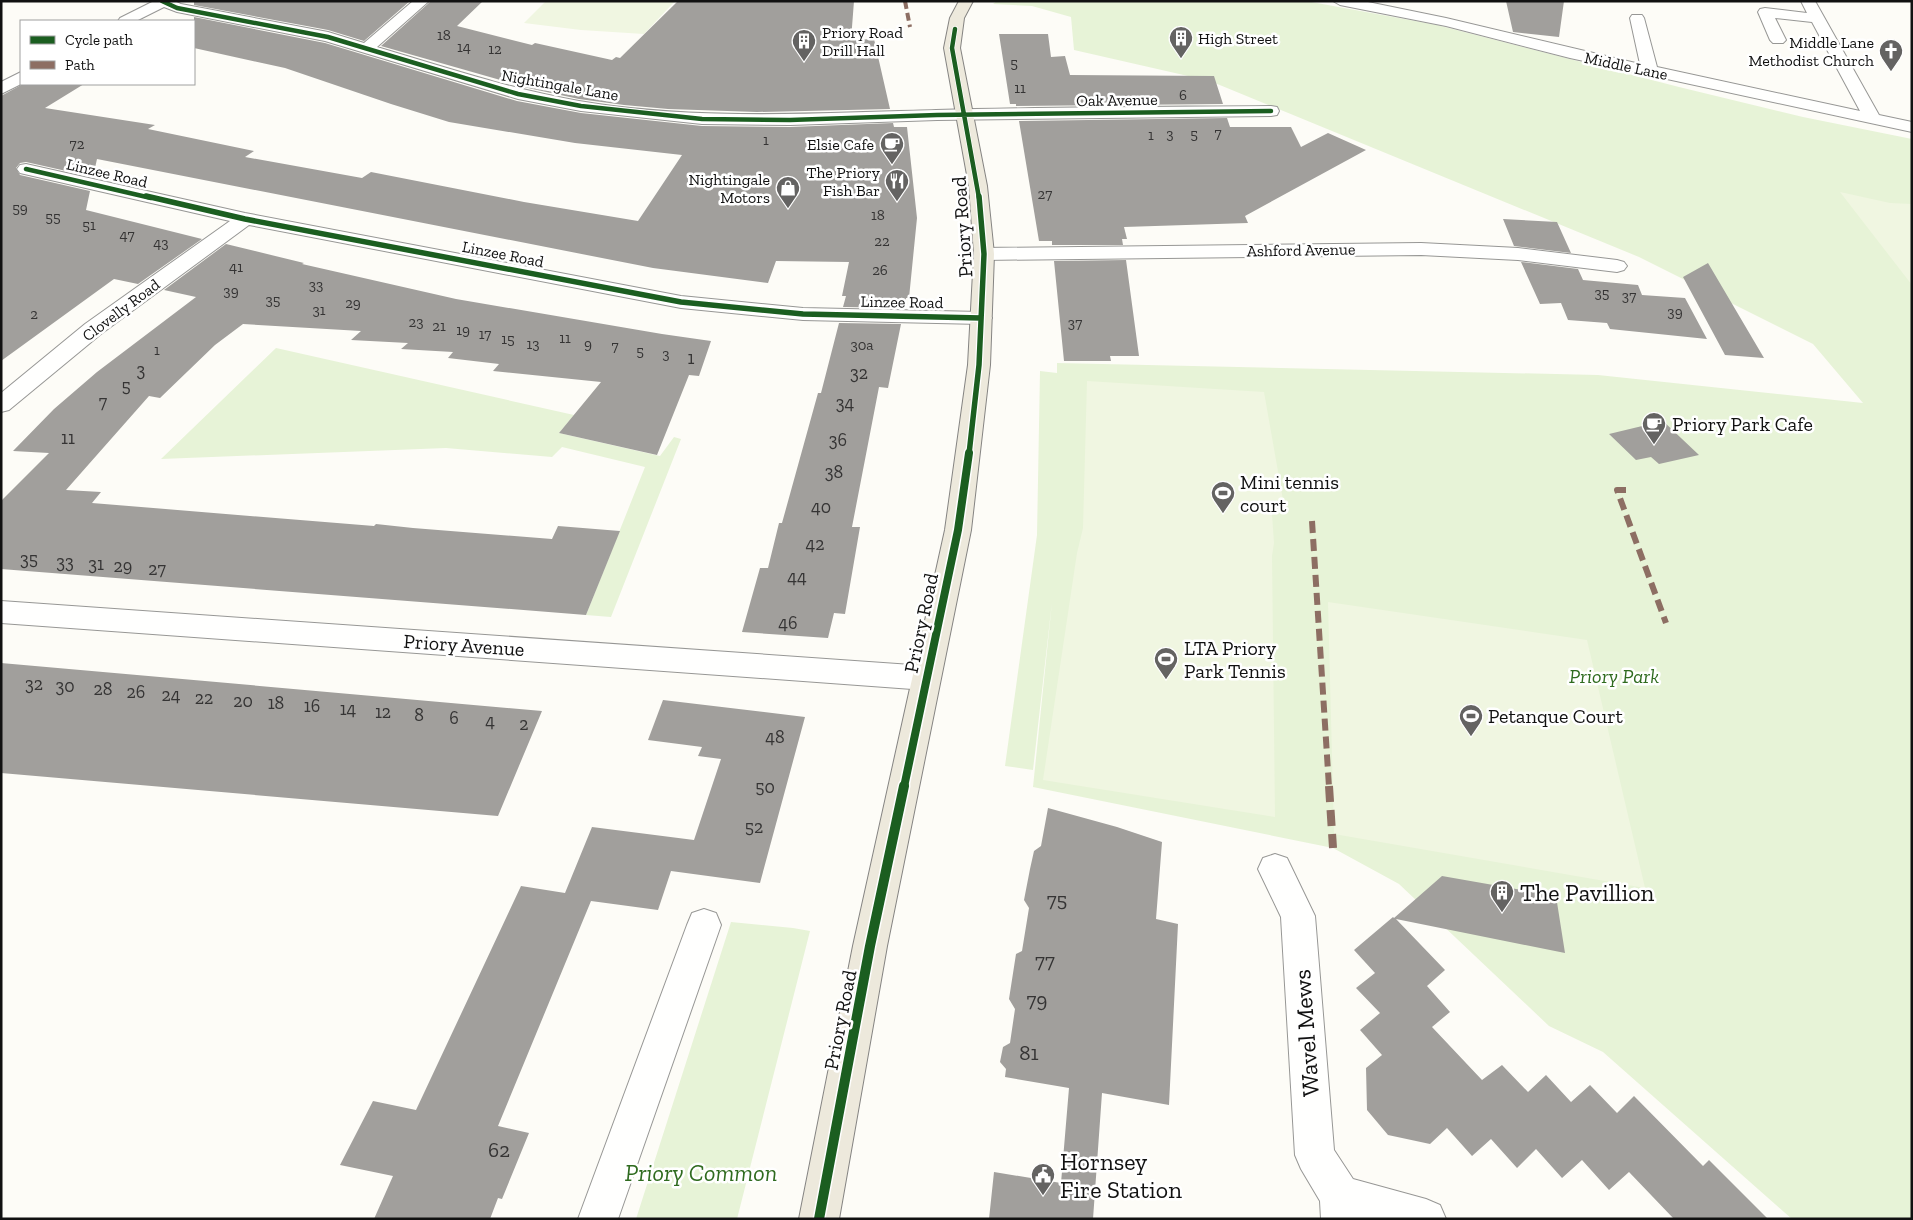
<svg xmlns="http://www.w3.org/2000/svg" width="1913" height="1220" viewBox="0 0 1913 1220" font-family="'Zilla Slab',serif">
  <rect width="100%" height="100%" fill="#fdfcf7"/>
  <path fill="#e7f3d7" d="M997 1H1306L1437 25 1679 87 1803 117 1912 139V1219H1792L1603 1052 1549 1026 1399 884 1333 848 1033 787 1052 602 1033 770 1005 766 1037 535 1040 371 1057 373V363L1598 375 1863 403 1813 344 1639 257 1210 81 1074 50 1071 17 1032 6 993 4Z
    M276 348 574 415 559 433 660 456 674 437 681 439 611 617 586 615 645 467 562 447 552 457 446 448 161 459Z
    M731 922 793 928 810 931 737 1219H636Z"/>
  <path fill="#f0f6e1" d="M546 1H675L644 34 581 30 524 23Z
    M1840 192 1890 203 1912 204V285Z
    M1087 381 1264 392 1283 500H1271L1274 543 1272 556 1275 817 1043 780 1077 553 1083 528Z
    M1328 602 1587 640 1645 888 1334 834Z"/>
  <path fill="#a19f9c" d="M194 1H410L364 41 328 30 194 5Z
    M431 1H483L457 26 532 45 535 43 612 60 616 57 620 58 678 1H854L851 40 874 39 890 109 757 112 668 109 624 105 579 99 528 88 381 46Z
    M1506 1H1564L1559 37 1513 32Z
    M194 17 325 43 517 101 581 113 702 126 790 127 893 123 894 127H907L917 218 909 298H906L904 308 843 307 846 296H842L849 262 776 261 768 283 653 268 97 159 93 177 26 162 20 163 16 168 20 175 90 191 86 210 202 239 138 284 114 279 1 361V96L23 84H84L45 108 155 125 148 129 254 151 245 157 362 178 371 172 524 202 638 221 682 155 575 143 449 122 391 104 285 68 194 48Z
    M999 34H1048L1051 57 1065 56 1070 75 1214 76 1223 104 1016 106V104H1010Z
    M1227 118 1230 127H1291L1301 147 1328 133 1366 150 1245 216 1248 223 1124 227 1127 239H1122L1123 245H1052V241H1039L1019 121Z
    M1503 219 1557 222 1571 253 1514 246Z
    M226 244 304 263 302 264 456 299 662 334 711 341 699 376 689 375 657 455 559 433 601 382 493 371 499 364 448 358 453 352 401 349 408 343 351 340 361 331 243 324 215 345 160 398 149 396 66 490 101 492 92 503 374 526 376 524 413 528 552 539 558 526 620 531 586 615 1 569V501L49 453 13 451 54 409 97 372 196 297 164 290Z
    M1126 260 1139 356H1110L1111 361H1064L1054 261Z
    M1521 262 1578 269 1583 280 1638 285 1642 295 1685 298 1707 339 1610 329 1607 323 1568 320 1561 303 1540 304Z
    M1708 263 1764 358 1725 355 1683 277Z
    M839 323 901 324 888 388 879 387 852 527H860L845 614 834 613 828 638 742 632 760 568H768L779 523H782L818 393H821Z
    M1663 421 1699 455 1659 464 1651 457 1636 460 1609 434Z
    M1 663 542 711 498 816 1 773Z
    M663 700 805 717 760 883 671 871 658 910 591 901 498 1126 529 1133 502 1199 498 1198 490 1219H374L393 1176 340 1165 373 1101 416 1110 521 886 565 893 592 827 694 840 721 759 698 756 702 747 648 740Z
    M1048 808 1117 827 1162 842 1156 919 1178 924 1169 1105 1102 1093 1093 1219H989L994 1172 1061 1183 1069 1088 1005 1077 1006 1069 1000 1062 1003 1047 1010 1043 1015 1009 1009 999 1016 954 1022 951 1029 908 1024 900 1030 869 1034 851 1041 846Z
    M1442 876 1556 896 1565 953 1396 919 1445 970 1427 986 1450 1012 1432 1027 1482 1080 1502 1065 1528 1092 1546 1075 1571 1102 1590 1085 1617 1113 1634 1096 1703 1166 1709 1160 1768 1219H1674L1629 1172 1609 1190 1582 1160 1562 1178 1536 1149 1517 1168 1491 1139 1472 1156 1447 1128 1430 1144 1388 1135 1367 1110 1366 1068 1382 1055 1360 1030 1380 1013 1356 988 1375 973 1354 950 1393 917 1394 918Z"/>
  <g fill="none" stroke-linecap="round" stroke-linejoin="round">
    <g stroke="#979795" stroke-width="2">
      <path id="minor" d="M154 1H174L181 4 328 32 364 43 413 1H429L377 47C444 67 510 89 579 101 697 121 816 113 936 110 1047 107 1159 107 1271 106L1277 107 1279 111 1277 115 1271 116 937 120 790 125 702 124 581 111 518 99 325 41 177 12 164 7 136 21H118L120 18Z
        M1333 1H1363L1446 18 1640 64 1630 18 1632 15H1642L1644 18 1657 67 1860 111 1812 22 1775 18 1786 40 1783 43H1773L1770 40 1758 12 1760 9 1765 8 1807 13 1801 1H1815L1879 115 1912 122V132L1570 58 1446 26 1340 5Z
        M21 72V84L1 94V82Z
        M26 164 245 213 681 296 803 308 981 312 988 314 992 318 988 322 981 324 803 320 681 308 249 225 101 334 9 410 1 412V393L85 324 230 221 20 173 17 169 20 165Z
        M1421 243 1518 248 1617 260 1624 262 1627 266 1624 270 1617 272 1518 260 1421 255 984 260 977 258 974 254 977 250 984 248Z
        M1 601 926 666 936 670 940 678 936 686 926 690 1 623Z
        M1275 854 1287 858 1315 916 1334 1150 1353 1179 1426 1199 1440 1205 1446 1219H1321L1320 1201 1301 1169 1295 1155 1281 917 1258 869 1263 858Z
        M704 909 716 913 721 925 618 1219H578L687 925 692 913Z"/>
    </g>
    <g stroke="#858482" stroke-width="2">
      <path id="major" d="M959 1H973L964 18 960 48 987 186 994 254 990 365 971 530 887 946 839 1219H799L853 946 945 530 968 365 974 254 969 186 944 48 950 18Z"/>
    </g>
    <use href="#minor" fill="#fffffe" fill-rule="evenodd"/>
    <use href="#major" fill="#ede9dc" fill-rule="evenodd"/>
    <path stroke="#8d6e63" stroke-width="4" stroke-dasharray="8 4" stroke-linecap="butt" d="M905 1 910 27"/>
    <path stroke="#8d6e63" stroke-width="6" stroke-dasharray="12 6" stroke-linecap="butt" d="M1626 490H1617L1666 623
      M1312 521 1329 787"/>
    <path stroke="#8d6e63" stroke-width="8" stroke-dasharray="16 8" stroke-linecap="butt" d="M1329 786 1333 848"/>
    <g stroke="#fff" stroke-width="6">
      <path id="cycleway-far3" d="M162 1 177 8 328 37 518 94 581 106 702 119 790 120 937 115 1271 111
        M955 29 952 48 979 198
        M26 169 151 198"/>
    </g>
    <g stroke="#fff" stroke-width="8">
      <path id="cycleway-far2" d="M146 196 245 219 681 302 803 314 981 318
        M969 454 979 365 984 254 979 196"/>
    </g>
    <g stroke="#fff" stroke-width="11">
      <path id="cycleway-far1" d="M904 787 958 530 969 453"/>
    </g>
    <g stroke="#fff" stroke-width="13">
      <path id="cycleway" d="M819 1219 870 946 904 786"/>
    </g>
    <use href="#cycleway-far3" stroke="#1b5e20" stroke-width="4.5"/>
    <use href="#cycleway-far2" stroke="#1b5e20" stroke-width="5.5"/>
    <use href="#cycleway-far1" stroke="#1b5e20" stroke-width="8"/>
    <use href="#cycleway" stroke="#1b5e20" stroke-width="10"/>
  </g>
  <defs>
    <g id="building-pin" transform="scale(1.25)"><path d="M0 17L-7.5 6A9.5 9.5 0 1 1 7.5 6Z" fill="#646362" stroke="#fff"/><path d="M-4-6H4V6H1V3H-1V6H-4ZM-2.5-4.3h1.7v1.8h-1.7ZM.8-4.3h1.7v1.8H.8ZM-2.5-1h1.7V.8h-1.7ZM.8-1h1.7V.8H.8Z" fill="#fff"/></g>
    <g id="church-pin" transform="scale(1.25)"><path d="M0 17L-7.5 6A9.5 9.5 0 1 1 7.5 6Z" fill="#646362" stroke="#fff"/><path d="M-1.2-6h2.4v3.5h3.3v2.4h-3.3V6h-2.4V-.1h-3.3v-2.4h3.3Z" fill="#fff"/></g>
    <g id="cafe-pin" transform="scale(1.25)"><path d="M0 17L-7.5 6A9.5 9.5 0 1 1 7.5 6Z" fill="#646362" stroke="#fff"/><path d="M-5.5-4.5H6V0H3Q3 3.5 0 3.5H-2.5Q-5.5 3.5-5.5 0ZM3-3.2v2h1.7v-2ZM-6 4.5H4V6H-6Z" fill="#fff"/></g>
    <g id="restaurant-pin" transform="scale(1.25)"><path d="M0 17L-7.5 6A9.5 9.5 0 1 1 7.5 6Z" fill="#646362" stroke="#fff"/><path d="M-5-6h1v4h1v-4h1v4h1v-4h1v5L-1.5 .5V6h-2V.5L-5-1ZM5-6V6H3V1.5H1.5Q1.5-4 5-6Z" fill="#fff"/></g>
    <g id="shop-pin" transform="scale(1.25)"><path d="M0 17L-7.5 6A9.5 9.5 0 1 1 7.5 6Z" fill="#646362" stroke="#fff"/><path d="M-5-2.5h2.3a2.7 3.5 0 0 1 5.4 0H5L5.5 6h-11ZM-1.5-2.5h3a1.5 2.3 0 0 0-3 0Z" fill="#fff"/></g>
    <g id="stadium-pin" transform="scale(1.25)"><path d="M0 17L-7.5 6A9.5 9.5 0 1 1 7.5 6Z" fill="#646362" stroke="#fff"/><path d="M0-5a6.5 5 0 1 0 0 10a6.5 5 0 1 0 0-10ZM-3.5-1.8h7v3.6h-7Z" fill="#fff"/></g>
    <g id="civic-pin" transform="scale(1.25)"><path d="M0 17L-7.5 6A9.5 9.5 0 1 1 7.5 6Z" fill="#646362" stroke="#fff"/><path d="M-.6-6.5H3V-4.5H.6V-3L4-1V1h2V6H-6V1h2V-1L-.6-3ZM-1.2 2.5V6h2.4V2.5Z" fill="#fff"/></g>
  </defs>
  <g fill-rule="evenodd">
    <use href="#building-pin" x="1181" y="38"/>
    <use href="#building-pin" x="804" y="41"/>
    <use href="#church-pin" x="1891" y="51"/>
    <use href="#cafe-pin" x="892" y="144"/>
    <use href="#restaurant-pin" x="897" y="181"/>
    <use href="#shop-pin" x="788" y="188"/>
    <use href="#cafe-pin" x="1654" y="424"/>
    <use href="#stadium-pin" x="1223" y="493"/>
    <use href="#stadium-pin" x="1166" y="659"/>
    <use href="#stadium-pin" x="1471" y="716"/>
    <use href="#building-pin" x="1502" y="892"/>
    <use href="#civic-pin" x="1043" y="1175"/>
  </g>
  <g text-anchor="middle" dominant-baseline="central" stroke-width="5" stroke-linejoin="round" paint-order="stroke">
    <g font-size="15" fill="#353434">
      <text x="444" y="35">18</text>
      <text x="464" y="47">14</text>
      <text x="495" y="49">12</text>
      <text x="1014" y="63">5</text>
      <text x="1020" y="88">11</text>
      <text x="1183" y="95">6</text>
      <text x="1218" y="133">7</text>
      <text x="1170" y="134">3</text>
      <text x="1194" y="134">5</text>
      <text x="1151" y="135">1</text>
      <text x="766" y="140">1</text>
      <text x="77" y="144">72</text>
      <text x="1045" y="194">27</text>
      <text x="20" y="208">59</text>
      <text x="878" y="215">18</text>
      <text x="53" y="217">55</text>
      <text x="89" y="225">51</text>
      <text x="127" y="235">47</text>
      <text x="882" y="241">22</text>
      <text x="161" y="243">43</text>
      <text x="236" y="267">41</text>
      <text x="880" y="270">26</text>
      <text x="316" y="285">33</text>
      <text x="231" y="291">39</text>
      <text x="1602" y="293">35</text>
      <text x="1629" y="296">37</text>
      <text x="273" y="300">35</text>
      <text x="353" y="303">29</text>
      <text x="319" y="310">31</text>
      <text x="1675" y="312">39</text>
      <text x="34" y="314">2</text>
      <text x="416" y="322">23</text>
      <text x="1075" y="323">37</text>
      <text x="439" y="326">21</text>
      <text x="463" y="330">19</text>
      <text x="485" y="334">17</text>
      <text x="565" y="338">11</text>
      <text x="508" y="339">15</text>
      <text x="533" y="344">13</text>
      <text x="588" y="344">9</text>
      <text x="862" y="345">30a</text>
      <text x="615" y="346">7</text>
      <text x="157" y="350">1</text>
      <text x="640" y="351">5</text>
      <text x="666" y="354">3</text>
    </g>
    <g font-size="16" fill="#111" stroke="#fff" text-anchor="end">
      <text x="822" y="32" text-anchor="start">Priory Road<tspan x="822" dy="18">Drill Hall</tspan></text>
      <text x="1198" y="38" text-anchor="start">High Street</text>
      <text x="1874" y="42">Middle Lane<tspan x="1874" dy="18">Methodist Church</tspan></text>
      <text x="874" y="144">Elsie Cafe</text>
      <text x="880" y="172">The Priory<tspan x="880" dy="18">Fish Bar</tspan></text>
      <text x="770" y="179">Nightingale<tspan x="770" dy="18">Motors</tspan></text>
    </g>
    <g font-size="16" fill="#111" stroke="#fff">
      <text transform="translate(1626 66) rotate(12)">Middle Lane</text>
      <text transform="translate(560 85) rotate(10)">Nightingale Lane</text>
      <text transform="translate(1117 100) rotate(-1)">Oak Avenue</text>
      <text transform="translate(107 173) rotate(13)">Linzee Road</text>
      <text transform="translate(1301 250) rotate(-1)">Ashford Avenue</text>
      <text transform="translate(503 254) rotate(11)">Linzee Road</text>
      <text transform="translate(902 302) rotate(1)">Linzee Road</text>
      <text transform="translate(121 310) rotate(-37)">Clovelly Road</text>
    </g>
    <g font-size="18" fill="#353434">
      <text x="691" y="358">1</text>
      <text x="141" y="370">3</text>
      <text x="859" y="373">32</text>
      <text x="126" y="386">5</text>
      <text x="103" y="402">7</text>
      <text x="845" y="403">34</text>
      <text x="68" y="438">11</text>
      <text x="838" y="440">36</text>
      <text x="834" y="472">38</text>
      <text x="821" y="507">40</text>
      <text x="815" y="544">42</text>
      <text x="29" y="559">35</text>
      <text x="65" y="562">33</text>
      <text x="96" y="564">31</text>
      <text x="123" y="566">29</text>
      <text x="157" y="569">27</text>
      <text x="797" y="577">44</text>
      <text x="788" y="623">46</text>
      <text x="34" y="684">32</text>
      <text x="65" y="686">30</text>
      <text x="103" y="689">28</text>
      <text x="136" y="692">26</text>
      <text x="171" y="695">24</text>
      <text x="204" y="698">22</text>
      <text x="243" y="701">20</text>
      <text x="276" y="703">18</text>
      <text x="312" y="706">16</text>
      <text x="348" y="709">14</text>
      <text x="383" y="712">12</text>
      <text x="419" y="715">8</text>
      <text x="454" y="718">6</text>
      <text x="490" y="721">4</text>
      <text x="524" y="724">2</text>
      <text x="775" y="737">48</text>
      <text x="765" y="787">50</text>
      <text x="754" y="827">52</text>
    </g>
    <g font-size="20" fill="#111" stroke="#fff">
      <text transform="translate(962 227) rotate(-94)">Priory Road</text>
      <text transform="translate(921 623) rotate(-78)">Priory Road</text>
      <text transform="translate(464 645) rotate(4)">Priory Avenue</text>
      <text transform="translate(840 1020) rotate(-79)">Priory Road</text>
    </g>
    <g font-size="20" fill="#111" stroke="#fff" text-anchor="start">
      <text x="1672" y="424">Priory Park Cafe</text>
      <text x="1240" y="482">Mini tennis<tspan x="1240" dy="23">court</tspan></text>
      <text x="1184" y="648">LTA Priory<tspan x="1184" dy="23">Park Tennis</tspan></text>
      <text x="1488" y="716">Petanque Court</text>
    </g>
    <g font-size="20" font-style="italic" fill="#2f6b1f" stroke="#fff">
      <text x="1614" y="676">Priory Park</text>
    </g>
    <g font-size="21" fill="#353434">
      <text x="1057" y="899">75</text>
      <text x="1045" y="960">77</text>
      <text x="1037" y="999">79</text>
      <text x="1029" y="1052">81</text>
      <text x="499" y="1149">62</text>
    </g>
    <g font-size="24" fill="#111" stroke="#fff" text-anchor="start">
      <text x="1520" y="892">The Pavillion</text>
      <text x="1060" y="1161">Hornsey<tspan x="1060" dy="28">Fire Station</tspan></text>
    </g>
    <g font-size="24" fill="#111" stroke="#fff">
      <text transform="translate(1306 1033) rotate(-94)">Wavel Mews</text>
    </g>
    <g font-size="24" font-style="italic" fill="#2f6b1f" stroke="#fff">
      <text x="701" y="1172">Priory Common</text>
    </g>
  </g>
  <rect width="1913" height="1220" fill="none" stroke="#111111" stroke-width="5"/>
  <rect x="20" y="20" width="175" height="65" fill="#ffffff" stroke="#a0a0a0"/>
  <rect x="30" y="36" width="25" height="8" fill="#1b5e20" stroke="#a0a0a0"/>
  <text x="65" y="45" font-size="15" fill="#111111">Cycle path</text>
  <rect x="30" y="61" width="25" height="8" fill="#8d6e63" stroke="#a0a0a0"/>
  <text x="65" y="70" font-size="15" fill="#111111">Path</text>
</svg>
